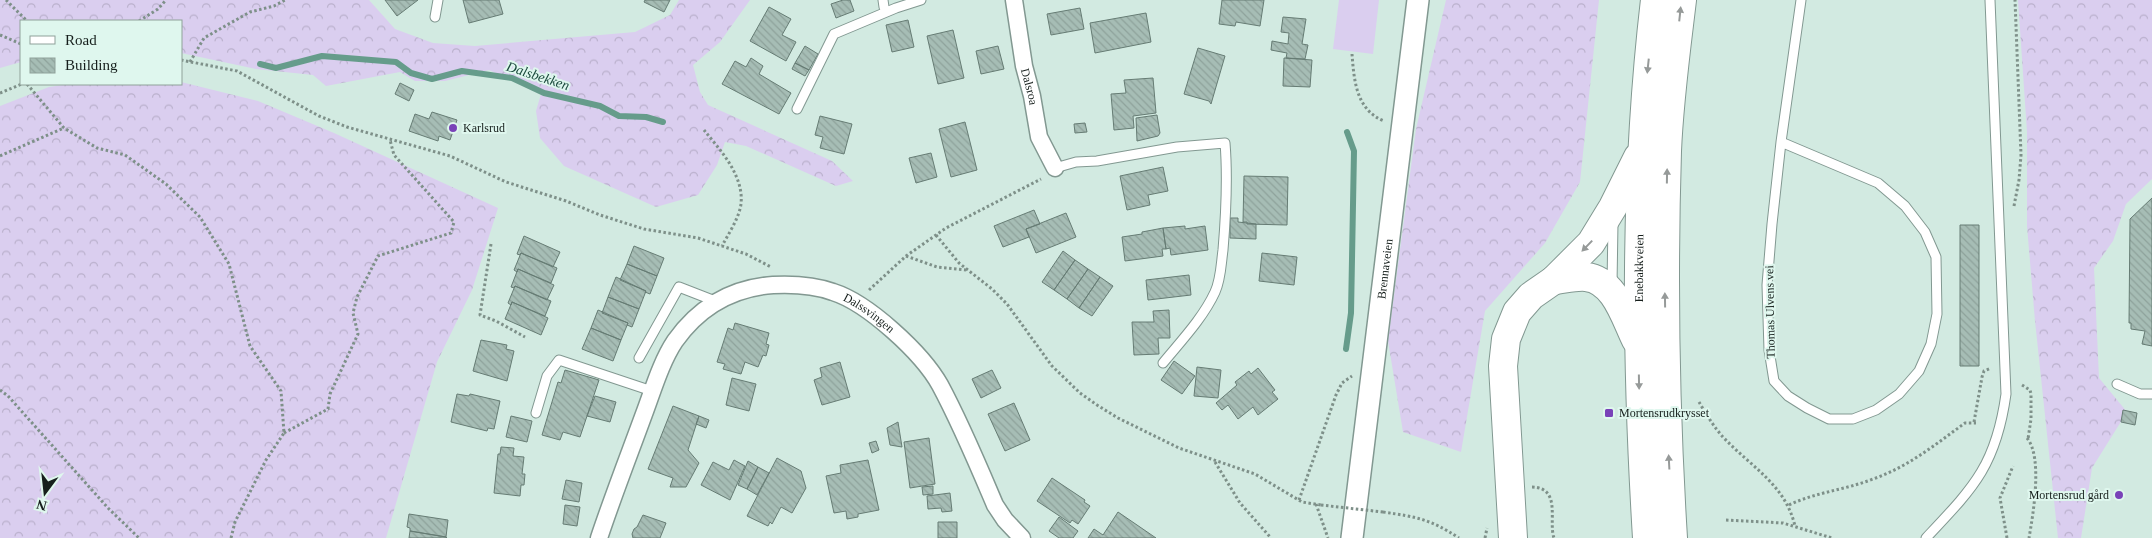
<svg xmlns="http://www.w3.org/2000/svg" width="2152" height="538" viewBox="0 0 2152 538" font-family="Georgia,serif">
  <defs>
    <pattern id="forest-crowns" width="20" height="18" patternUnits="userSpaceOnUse" patternTransform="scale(1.25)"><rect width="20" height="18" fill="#daceef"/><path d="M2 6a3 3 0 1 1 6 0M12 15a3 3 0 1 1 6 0" fill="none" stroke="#bab0cc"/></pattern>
    <pattern id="building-back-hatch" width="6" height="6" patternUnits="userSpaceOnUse" patternTransform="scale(1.25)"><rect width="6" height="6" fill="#a6bdb5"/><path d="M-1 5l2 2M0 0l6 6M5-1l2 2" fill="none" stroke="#8ea29b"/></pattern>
  </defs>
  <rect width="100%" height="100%" fill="#d2eae1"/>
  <path fill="url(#forest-crowns)" d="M0 0H369L395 29 433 43 475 46 635 32 670 15 679 0H750L720 42 693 65 700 92 708 105 832 161 853 181 836 186 746 146 725 142 717 165 698 195 656 207 564 166 540 138 536 111 541 94 489 70 445 81H415L400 72 326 86 313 75 256 69 181 53V21H21V62L0 68Z
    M1446 0H1599L1580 182 1545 243 1485 311 1461 452 1403 432 1388 341 1416 129Z
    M2018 0H2152V179L2126 204 2113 241 2094 268 2099 378 2127 412 2092 468 2081 538H2058L2035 321 2027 226V132Z
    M181 82 258 101 334 133 498 208 472 290 437 362 386 538H0V106L49 87 69 84H181Z"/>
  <path fill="#daceef" d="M1339 0H1379L1373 54 1333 49Z"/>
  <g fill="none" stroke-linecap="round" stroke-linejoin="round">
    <path stroke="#669c8b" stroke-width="6" d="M260 64 276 68 322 56 396 62 411 73 432 79 462 71 512 78 544 93 600 106 619 116 646 117 663 122
      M1346 349 1351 313 1354 151 1347 132"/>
  </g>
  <path fill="url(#building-back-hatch)" stroke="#667c74" d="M385 0H418L397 16Z
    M463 0H499L503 14 469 23Z
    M645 0H670L664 12 644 2Z
    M843 0H850L854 11 836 18 831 4Z
    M1222 0H1264L1260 26 1236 22 1235 26 1219 24Z
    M769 7 791 19 782 35 796 42 786 61 750 41Z
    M1080 8 1084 29 1051 35 1047 14Z
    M1146 13 1151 42 1095 53 1090 23Z
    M1283 17 1306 19 1302 44 1308 45 1305 59 1286 58 1287 53 1271 50 1272 41 1288 44 1289 33 1281 32Z
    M908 20 914 47 892 52 886 25Z
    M953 30 964 78 938 84 927 36Z
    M805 46 818 54 809 70 795 63Z
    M998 46 1004 69 981 74 976 51Z
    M1198 48 1225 56 1211 104 1209 101 1184 94Z
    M751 58 763 66 759 74 791 93 779 114 722 84 735 61 746 67Z
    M1284 58 1312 60 1310 87 1283 86Z
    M795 63 809 70 805 76 792 69Z
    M1153 78 1156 113 1133 116 1134 128 1114 130 1111 94 1126 93 1124 80Z
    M400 83 414 90 409 101 395 94Z
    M432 112 457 120 450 140 439 136 438 141 409 131 415 114 429 119Z
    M1157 115 1160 133 1158 136 1137 141 1136 118Z
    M820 116 852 124 844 154 820 148 823 137 815 135Z
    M965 122 977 170 951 177 939 129Z
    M1085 123 1087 132 1075 133 1074 124Z
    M931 153 937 177 916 183 909 158Z
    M1163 167 1168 191 1148 195 1150 205 1127 210 1120 176Z
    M1244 176 1288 177 1287 225 1247 224V222H1243Z
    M2152 198V346L2142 344 2145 331 2131 329V323H2129L2130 219Z
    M1034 210 1040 224 1026 229 1029 237 1003 247 994 226Z
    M1066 213 1076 237 1036 253 1026 229Z
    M1230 218H1238V222L1256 224V239L1230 238Z
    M1960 225H1979V366H1960Z
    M1185 226V229L1205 226 1208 250 1171 255 1170 248 1166 249 1163 228Z
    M1163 228 1166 249H1162L1163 256 1125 261 1122 237 1142 234V232Z
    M524 236 560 252 553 267 521 253 520 255 517 254Z
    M634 246 664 258 657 276 627 264Z
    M1063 251 1075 260 1054 290 1042 282Z
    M521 253 557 268 551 283 518 269 517 272 514 270Z
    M1262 253 1297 257 1294 285 1259 281Z
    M1075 260 1088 269 1067 299 1054 290Z
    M627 264 657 276 650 294 645 292 646 291 620 280Z
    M518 269 554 285 547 300 515 286 514 288 511 287Z
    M1088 269 1100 277 1079 308 1067 299Z
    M1189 275 1191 295 1148 300 1146 280Z
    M616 277 646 291 639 309 608 297Z
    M1100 277 1113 286 1092 316 1079 308Z
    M515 286 551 301 545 316 512 302 511 305 508 303Z
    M608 297 639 309 632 327 627 325 628 323 602 313Z
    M512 302 548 318 541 335 505 319Z
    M598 310 628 323 621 340 591 328Z
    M1169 310 1170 338H1158L1159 354 1134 355 1132 322H1154L1153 311Z
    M735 323 769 333 766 344 769 345 766 356 763 355 758 367 745 362 741 374 723 369 725 364 717 362 728 328 733 330Z
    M591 328 621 340 613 361 582 349Z
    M481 340 507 345 506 349 514 351 507 381 473 371Z
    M1174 361 1195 376 1182 394 1161 380Z
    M840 362 850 397 822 405 814 380 822 377 820 368Z
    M1197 367 1221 370 1218 398 1194 396Z
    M1258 368 1275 390 1272 392 1278 399 1258 415 1253 407 1238 419 1228 405 1222 410 1216 403 1237 385 1235 382 1249 371 1251 374Z
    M565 370 599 380 580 437 563 432 560 440 542 435 558 382 561 383Z
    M992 370 1001 388 981 398 972 379Z
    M732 378 756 384 749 411 726 405Z
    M457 394 469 396 470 394 500 401 494 429 488 428 487 431 451 422Z
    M595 396 616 402 610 422 587 416Z
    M1014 403 1030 440 1005 451 988 414Z
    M673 406 699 416 688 450 699 463 686 487H670L673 478 648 469Z
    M2123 410 2137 413 2135 425 2121 422Z
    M511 416 532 421 527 442 506 437Z
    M699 416 709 420 706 428 696 424Z
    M898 422 902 447 890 445 887 428Z
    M929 438 935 484 910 488 904 442Z
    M876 441 879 450 872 453 869 443Z
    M501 447 514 448 513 456 524 457 522 474H525L524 485H521L520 496 494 493 498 454H500Z
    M777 458 801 471 806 488 792 513 781 507 772 524 770 522 768 526 747 516Z
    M734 460 745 466 730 500 701 485 713 462 729 470Z
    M868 460 879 510 858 514V517L847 519 846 511 834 513 826 476 841 473 840 465Z
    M748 461 758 467 747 489 738 485Z
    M758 467 769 473 757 495 747 489Z
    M1052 478 1085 500 1084 502 1090 506 1078 524 1072 520 1070 523 1037 501Z
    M566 480 582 483 579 502 562 499Z
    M933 486V494L923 495 922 487Z
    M950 493 952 511 942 512 941 508 928 509 927 496Z
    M565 505 580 507 577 526 563 524Z
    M1118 512 1156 538H1088L1094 529 1103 535Z
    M409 514 448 520 446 537 410 531V528L407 527Z
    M643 515 666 523 660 538H633L632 534 634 529 637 527Z
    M1059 517 1078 531 1073 538H1059L1049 531Z
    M938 522H957V538H938Z
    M410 531 446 537 447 538H409Z"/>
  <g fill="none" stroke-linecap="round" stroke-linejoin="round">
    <g stroke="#829891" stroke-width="11">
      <path id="service" d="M883 0 884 7
        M435 17 438 0
        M797 109 834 34 896 8 921 0
        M1781 142 1878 183 1905 206 1925 232 1936 257 1937 314 1931 344 1919 371 1899 394 1876 410 1853 419H1829L1807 408 1788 396 1774 381 1769 350 1767 285 1772 224 1781 142 1801 0
        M1055 168 1076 162 1097 161 1177 147 1225 143C1228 179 1226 214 1223 250 1221 264 1221 279 1215 292 1203 318 1181 341 1163 363
        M1612 285 1613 223
        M639 358 679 287 715 301
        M2117 384 2140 394H2152
        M536 413 547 376 559 360 652 391
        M1926 538C1973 488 1996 466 2006 394L1990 0"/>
    </g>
    <g stroke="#829891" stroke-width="19">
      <g id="minor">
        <path id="s1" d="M1014 0 1024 66 1032 96 1039 137 1055 168"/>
        <path id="s2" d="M599 538C613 496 629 455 644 414 653 390 661 362 675 341 700 306 732 288 773 285 794 284 814 285 833 292 868 303 922 353 940 385 961 424 978 465 995 505L1005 520 1022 538"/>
      </g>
    </g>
    <g stroke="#829891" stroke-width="24">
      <g id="tertiary">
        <path id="s3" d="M1352 538 1418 0"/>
      </g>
    </g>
    <g stroke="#829891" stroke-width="30">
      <g id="trunk">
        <path d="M1554 280C1564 279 1576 276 1586 277 1615 280 1625 318 1636 340"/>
        <path d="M1513 538 1503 366 1506 339 1517 312 1531 296 1554 280 1591 243 1613 207 1638 157"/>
        <path id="s4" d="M1647 538C1636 358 1634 179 1655 0"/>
        <path d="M1673 538C1665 409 1663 280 1667 151 1669 101 1676 50 1682 0"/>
      </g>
    </g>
    <path stroke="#7e9089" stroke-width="3" stroke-dasharray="2.5 2.5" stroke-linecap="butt" d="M6 0 27 21
      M139 21 158 9 166 0
      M0 35 21 44
      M1352 54C1354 80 1356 110 1384 121
      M181 60 237 71 319 116 347 127 450 156 506 182 566 201 600 215 644 229 698 238 746 254 771 267
      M190 62 204 38 250 12 274 6 285 0
      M27 84 64 128 97 148 125 155 166 184 200 217 229 264 250 346 281 391 284 433 266 460 235 522 231 538
      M0 93 22 84
      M704 130C720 150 744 175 741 204 739 218 729 233 722 246
      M0 156 64 128
      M2014 206 2019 180 2021 155 2015 0
      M936 235 959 263 992 289 1007 304 1052 366 1080 393 1097 405 1118 418 1179 448 1255 474 1302 502 1321 505
      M491 244 480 315 496 321 525 337
      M906 256 937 267 966 270
      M869 290 906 256 946 228 1041 179
      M2022 385 2030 390 2031 394V419L2028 439
      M0 390 8 396 108 508 139 538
      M1699 402C1706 414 1714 427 1723 437 1751 467 1785 484 1795 526
      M1974 422 1982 377 1984 371 1991 368
      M284 433 328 409 330 394 358 334 353 313 357 297 378 256 451 233 454 222 394 155 390 140
      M2027 438C2043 457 2033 515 2029 538
      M1215 462 1240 503 1271 538
      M1532 487C1562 488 1548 521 1554 538
      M1299 500 1336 395 1342 383 1352 376
      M1316 504 1328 538
      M1789 505C1816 492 1845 490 1873 479 1908 467 1936 444 1965 423H1976
      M1383 512C1417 517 1430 519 1459 538
      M1726 520 1783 523 1832 538
      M1485 538 1487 528
      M2007 538 2000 498 2013 466"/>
    <use href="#service" stroke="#fff" stroke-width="9"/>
    <use href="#minor" stroke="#fff" stroke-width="16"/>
    <use href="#tertiary" stroke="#fff" stroke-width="21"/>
    <use href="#trunk" stroke="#fff" stroke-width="28"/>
    <path stroke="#7e9089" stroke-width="3" stroke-dasharray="2.5 2.5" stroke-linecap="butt" d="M1321 505 1383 512"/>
  </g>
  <defs><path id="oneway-solid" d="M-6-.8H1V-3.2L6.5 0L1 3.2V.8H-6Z" transform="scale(1.25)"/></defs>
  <g fill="#969a99">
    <use href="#oneway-solid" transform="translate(1680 14) rotate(-84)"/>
    <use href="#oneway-solid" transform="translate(1648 66) rotate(96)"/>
    <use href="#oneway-solid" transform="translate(1667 176) rotate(-89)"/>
    <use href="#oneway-solid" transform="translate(1587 246) rotate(134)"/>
    <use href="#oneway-solid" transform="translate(1665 300) rotate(-91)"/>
    <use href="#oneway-solid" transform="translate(1639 382) rotate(89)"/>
    <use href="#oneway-solid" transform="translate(1669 462) rotate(-93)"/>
  </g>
  <g fill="#7942b8" stroke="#dff7ee" stroke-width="2">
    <circle cx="453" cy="128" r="5"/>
    <rect x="1604" y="408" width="10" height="10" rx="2.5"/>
    <circle cx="2119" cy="495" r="5"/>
  </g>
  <g text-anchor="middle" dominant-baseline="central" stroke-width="4" stroke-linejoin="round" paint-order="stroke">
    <g font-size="12" fill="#161f1c" stroke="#dff7ee">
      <text stroke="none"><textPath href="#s1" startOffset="88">Dalsroa</textPath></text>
      <text stroke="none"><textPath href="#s3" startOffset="271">Brennaveien</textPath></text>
      <text stroke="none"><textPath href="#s4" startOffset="270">Enebakkveien</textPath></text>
      <text transform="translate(1770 312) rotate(-91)">Thomas Ulvens vei</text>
      <text stroke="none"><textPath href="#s2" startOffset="431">Dalssvingen</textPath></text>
    </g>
    <g font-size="12" fill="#161f1c" stroke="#dff7ee" text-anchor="start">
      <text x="463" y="128">Karlsrud</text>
      <text x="1619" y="413">Mortensrudkrysset</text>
      <text x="2109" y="495" text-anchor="end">Mortensrud gård</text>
    </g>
    <g font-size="14" font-style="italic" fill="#1b4a3d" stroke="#dff7ee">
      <text transform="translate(538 76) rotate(18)">Dalsbekken</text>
    </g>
  </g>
  <rect x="20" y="20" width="162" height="65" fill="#dff7ee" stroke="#8fa19a"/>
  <rect x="30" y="36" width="25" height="8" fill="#ffffff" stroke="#8fa19a"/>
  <text x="65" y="45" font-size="15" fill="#161f1c">Road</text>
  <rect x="30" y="58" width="25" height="15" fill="url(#building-back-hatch)" stroke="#8fa19a"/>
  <text x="65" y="70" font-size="15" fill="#161f1c">Building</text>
  <g transform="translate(45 493) rotate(195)" stroke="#dff7ee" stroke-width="4" paint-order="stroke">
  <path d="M0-4L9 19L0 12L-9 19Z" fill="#161f1c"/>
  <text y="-8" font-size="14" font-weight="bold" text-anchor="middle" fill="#161f1c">N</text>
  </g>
</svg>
